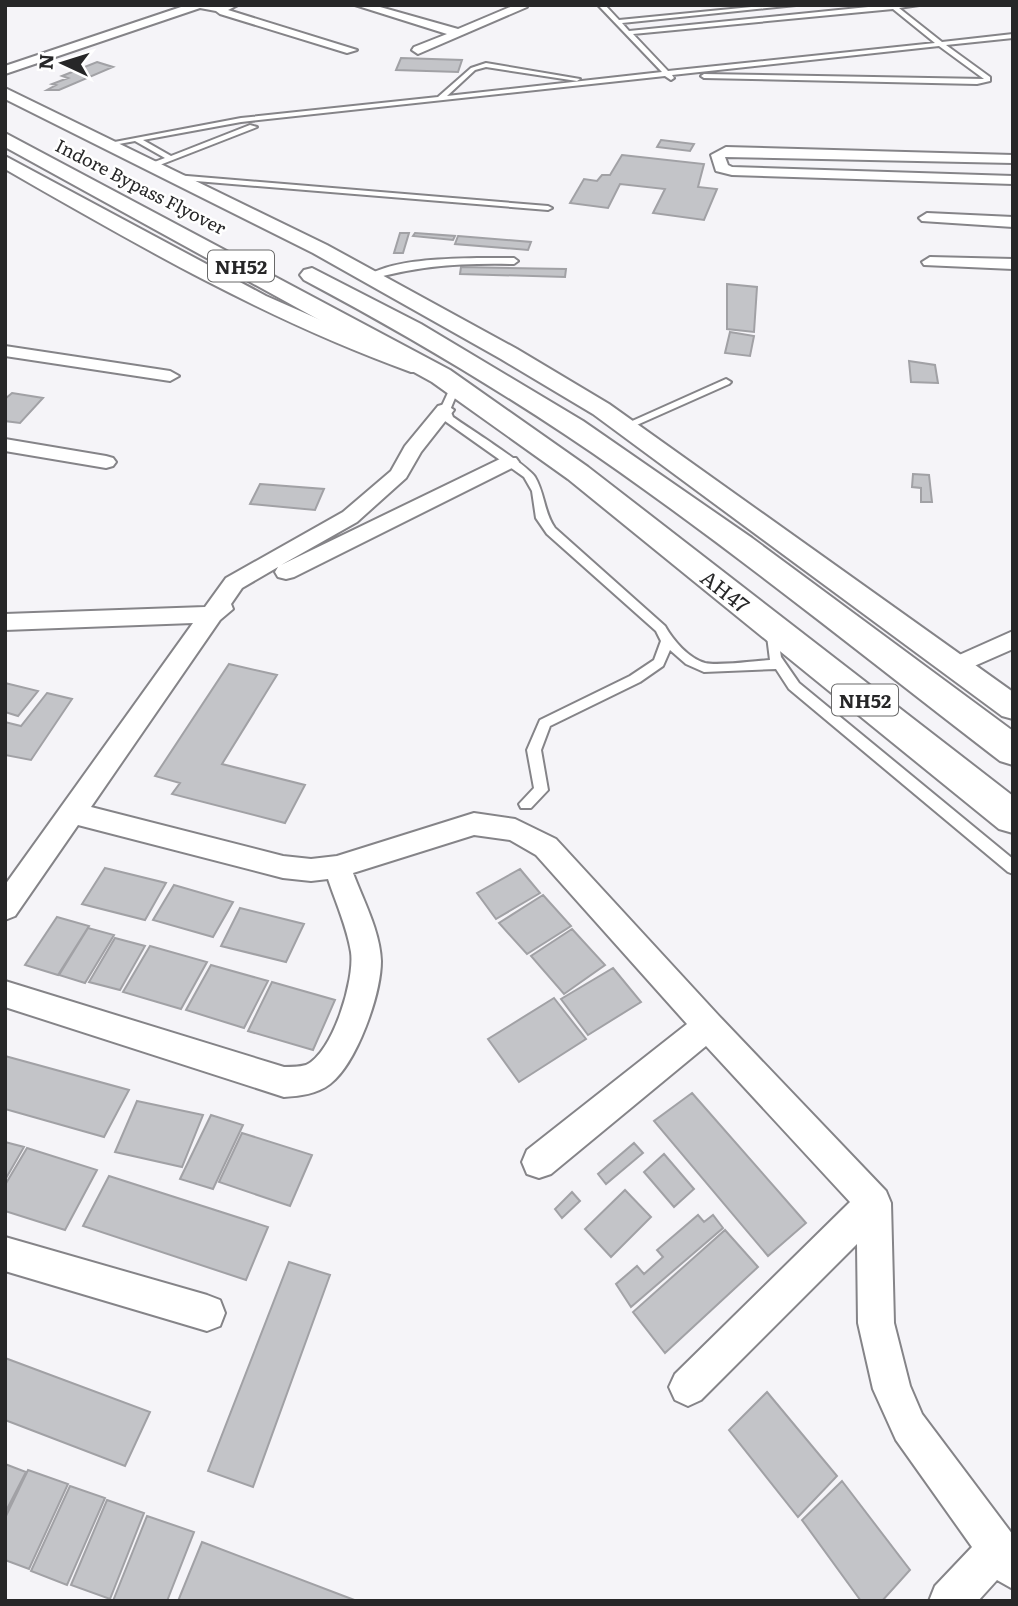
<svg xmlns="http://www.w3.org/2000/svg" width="1018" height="1606" viewBox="0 0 1018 1606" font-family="Literata,serif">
  <rect width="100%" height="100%" fill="#f5f4f8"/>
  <path fill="#c3c4c8" stroke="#a1a1a5" stroke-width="2" d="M401 58 462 60 458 72 396 70Z
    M97 62 113 67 59 90H47L56 85 52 84 68 78 62 76Z
    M661 140 694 144 690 151 657 147Z
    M622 155 704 164 698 187 717 189 704 220 653 213 665 189 620 184 608 208 570 203 584 179 597 181 602 175H610Z
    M400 233H409L403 253H394Z
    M415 233 455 236 453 240 413 236Z
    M458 236 531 242 528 250 455 244Z
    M461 267 566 269 565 277 460 274Z
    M727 284 757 287 754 332 727 329Z
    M730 332 754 336 750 356 725 353Z
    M909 361 935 365 938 383 911 382Z
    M12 393 43 398 20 423 5 421V399Z
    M913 474 929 475 932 502H921V488L912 487Z
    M260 484 324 489 315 510 250 504Z
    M229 664 277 675 222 764 305 785 285 823 172 794 180 783 155 776Z
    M5 683 38 691 18 716 5 712Z
    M47 693 72 699 31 760 5 755V722L21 726Z
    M105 868 166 883 145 920 82 904Z
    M520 869 540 893 496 919 477 893Z
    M174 885 233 902 213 937 153 920Z
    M543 895 571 926 527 954 499 923Z
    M240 908 304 924 286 962 221 946Z
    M57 917 89 926 58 975 25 965Z
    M88 928 114 935 85 983 59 975Z
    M572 929 605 965 564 994 531 956Z
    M115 938 145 946 120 990 89 982Z
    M150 946 207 962 181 1009 123 992Z
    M211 965 268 981 244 1028 186 1010Z
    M613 968 641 1002 588 1035 561 999Z
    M272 982 335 1000 313 1050 248 1031Z
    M554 998 586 1039 519 1082 488 1039Z
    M5 1056 129 1090 104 1137 5 1109Z
    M692 1093 806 1223 768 1256 654 1121Z
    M137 1101 203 1115 182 1167 115 1152Z
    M211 1115 243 1125 213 1189 180 1179Z
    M242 1133 312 1155 290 1206 219 1182Z
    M5 1142 24 1147 5 1180Z
    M634 1143 643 1153 606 1184 598 1174Z
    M27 1148 97 1170 65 1230 5 1211V1185Z
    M664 1154 694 1189 674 1207 644 1172Z
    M109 1176 268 1227 246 1280 83 1226Z
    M625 1190 651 1217 611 1257 585 1229Z
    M572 1192 580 1201 562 1218 555 1209Z
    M698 1215 704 1222 713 1215 723 1228 631 1307 616 1284 637 1266 644 1274 663 1257 657 1250Z
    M725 1230 758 1267 665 1353 633 1312Z
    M289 1262 330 1275 253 1487 208 1471Z
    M5 1358 150 1412 125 1466 5 1420Z
    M767 1392 837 1476 798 1517 729 1430Z
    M5 1464 26 1472 5 1513Z
    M28 1470 68 1484 29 1569 5 1560V1518Z
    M842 1481 910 1570 882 1601H861L802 1520Z
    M70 1486 105 1498 67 1585 31 1571Z
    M107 1500 144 1513 110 1599 71 1585Z
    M147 1516 194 1532 167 1601H113Z
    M202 1542 357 1601H178Z"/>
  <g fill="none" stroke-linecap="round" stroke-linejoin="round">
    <g stroke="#858488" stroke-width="4">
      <path id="service" d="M598 5H605L619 20 772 5H796L622 23 629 31 888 5H919L899 8 942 42 1013 34V38L946 45 990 77V81L977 84 704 78 701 76 704 74 984 79 939 46 672 75 674 78 671 80 665 76 241 122 143 140 171 156 250 125 257 127 152 168 148 166 149 164 165 158 135 141 108 146 104 144 241 118 438 97 471 68 486 63 580 79 577 81 486 67 475 70 447 96 662 72ZM893 9 935 43 668 71 633 34Z
        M175 175 548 206 552 208 548 210 172 179V175Z
        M477 258H514L518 261 514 264C462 263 419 265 369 280L365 277C393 259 444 259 477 258Z
        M726 379 731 382 729 384 630 428 621 426Z
        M452 384 460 386 450 410 453 417C470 429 526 464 535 477 545 494 544 513 555 528L665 626C673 640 688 658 705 663 718 666 755 661 770 660L766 628 772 624 776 625 781 657 799 683 1013 859V874L1008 872 789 689 776 669 704 672 686 664 670 650 663 666 640 682 550 726 541 750 548 790 531 808H521L519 804 534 788 527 750 540 720 630 676 654 660 661 641 656 631 547 534 536 518 532 491 524 477 445 421 440 410Z"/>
    </g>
    <g stroke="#858488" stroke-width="4">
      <path id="minor" d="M187 5H238L228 10 357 50 347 53 220 14 216 11 200 8 5 74V66Z
        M355 5H373L458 29 515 5 527 7 418 54 412 50 414 47 447 34Z
        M726 147 1013 155V163L725 157 728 165 732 167 1013 176V184L732 175 716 171 711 155Z
        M927 213 1013 217V227L922 221 919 218Z
        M930 257 1013 259V269L924 265 922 262Z
        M5 346 170 371 179 376 170 381 5 356Z
        M445 404 454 410 421 452 406 478 357 522 281 565 502 458H516L519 462 516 466 294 577 286 579 278 577 275 572 278 567 242 588 231 604 233 609 220 620 91 807 283 856 311 859 337 856 474 813 515 819 556 839 719 1016 886 1191 891 1203 894 1323 910 1386 922 1414 1013 1535V1589L997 1580 978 1601H929L935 1586 972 1547 896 1440 873 1389 858 1323 857 1244 701 1400 688 1406 675 1400 669 1387 675 1374 850 1202 706 1046 551 1174 539 1178 527 1174 522 1162 527 1150 687 1024 536 855 510 840 474 835 353 873C363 900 380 931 381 961 381 994 357 1063 330 1084 317 1094 300 1096 284 1097L5 1007V981L284 1067C291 1067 299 1067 306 1065 333 1053 355 979 351 952 347 927 336 903 328 879L311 881 283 878 78 825 15 916 5 920V885L193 623 5 630V614L205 607 226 578 343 512 391 471 405 446 438 406Z
        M5 439 106 456 113 458 116 462 113 466 106 468 5 451Z
        M1013 631V649L956 674 948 672 944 666 948 660Z
        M5 1237 207 1295 220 1300 225 1313 220 1326 207 1331 5 1271Z"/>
    </g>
    <g stroke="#858488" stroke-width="4">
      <path id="tertiary" d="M5 88 327 245 517 349 609 404 1013 692V719L1002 716 593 414 501 359 313 253 5 99Z
        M5 156 266 296 373 343 427 362 430 367 427 372H411C267 320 137 245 5 169Z"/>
    </g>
    <g stroke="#858488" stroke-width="4">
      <path id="trunk" d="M5 133 450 370 588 467 1013 796V833L999 829 568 479 432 382 5 147Z
        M312 268 421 324 583 421 752 538 1013 731V765L1000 761C874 664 750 564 620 472 519 401 413 338 304 280L300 275 304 270Z"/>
    </g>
    <use href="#service" fill="#fff" fill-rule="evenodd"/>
    <use href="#minor" fill="#fff" fill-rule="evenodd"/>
    <use href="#tertiary" fill="#fff" fill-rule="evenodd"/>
    <use href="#trunk" fill="#fff" fill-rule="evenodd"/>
  </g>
  <g text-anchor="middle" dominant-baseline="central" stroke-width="5" stroke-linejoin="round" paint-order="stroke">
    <g font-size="18" fill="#272728" stroke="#fff">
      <text transform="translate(141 186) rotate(27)">Indore Bypass Flyover</text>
    </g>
    <g fill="#fff" stroke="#686868" stroke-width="2">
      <rect x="208" y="250.5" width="66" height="31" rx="5"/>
      <rect x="832" y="684.5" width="66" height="31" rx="5"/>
    </g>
    <g font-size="19" font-weight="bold" fill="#272728">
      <text x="241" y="266">NH52</text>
      <text x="865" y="700">NH52</text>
    </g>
    <g font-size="21" fill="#272728" stroke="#fff">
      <text transform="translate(726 590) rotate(38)">AH47</text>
    </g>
  </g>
  <rect width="1018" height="1606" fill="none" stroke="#272728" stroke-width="14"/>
  <g transform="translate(63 63) rotate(274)" stroke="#ffffff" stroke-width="5" paint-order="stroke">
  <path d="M0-5L12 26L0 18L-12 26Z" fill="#272728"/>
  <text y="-10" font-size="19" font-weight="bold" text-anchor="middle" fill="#272728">N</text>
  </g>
</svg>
